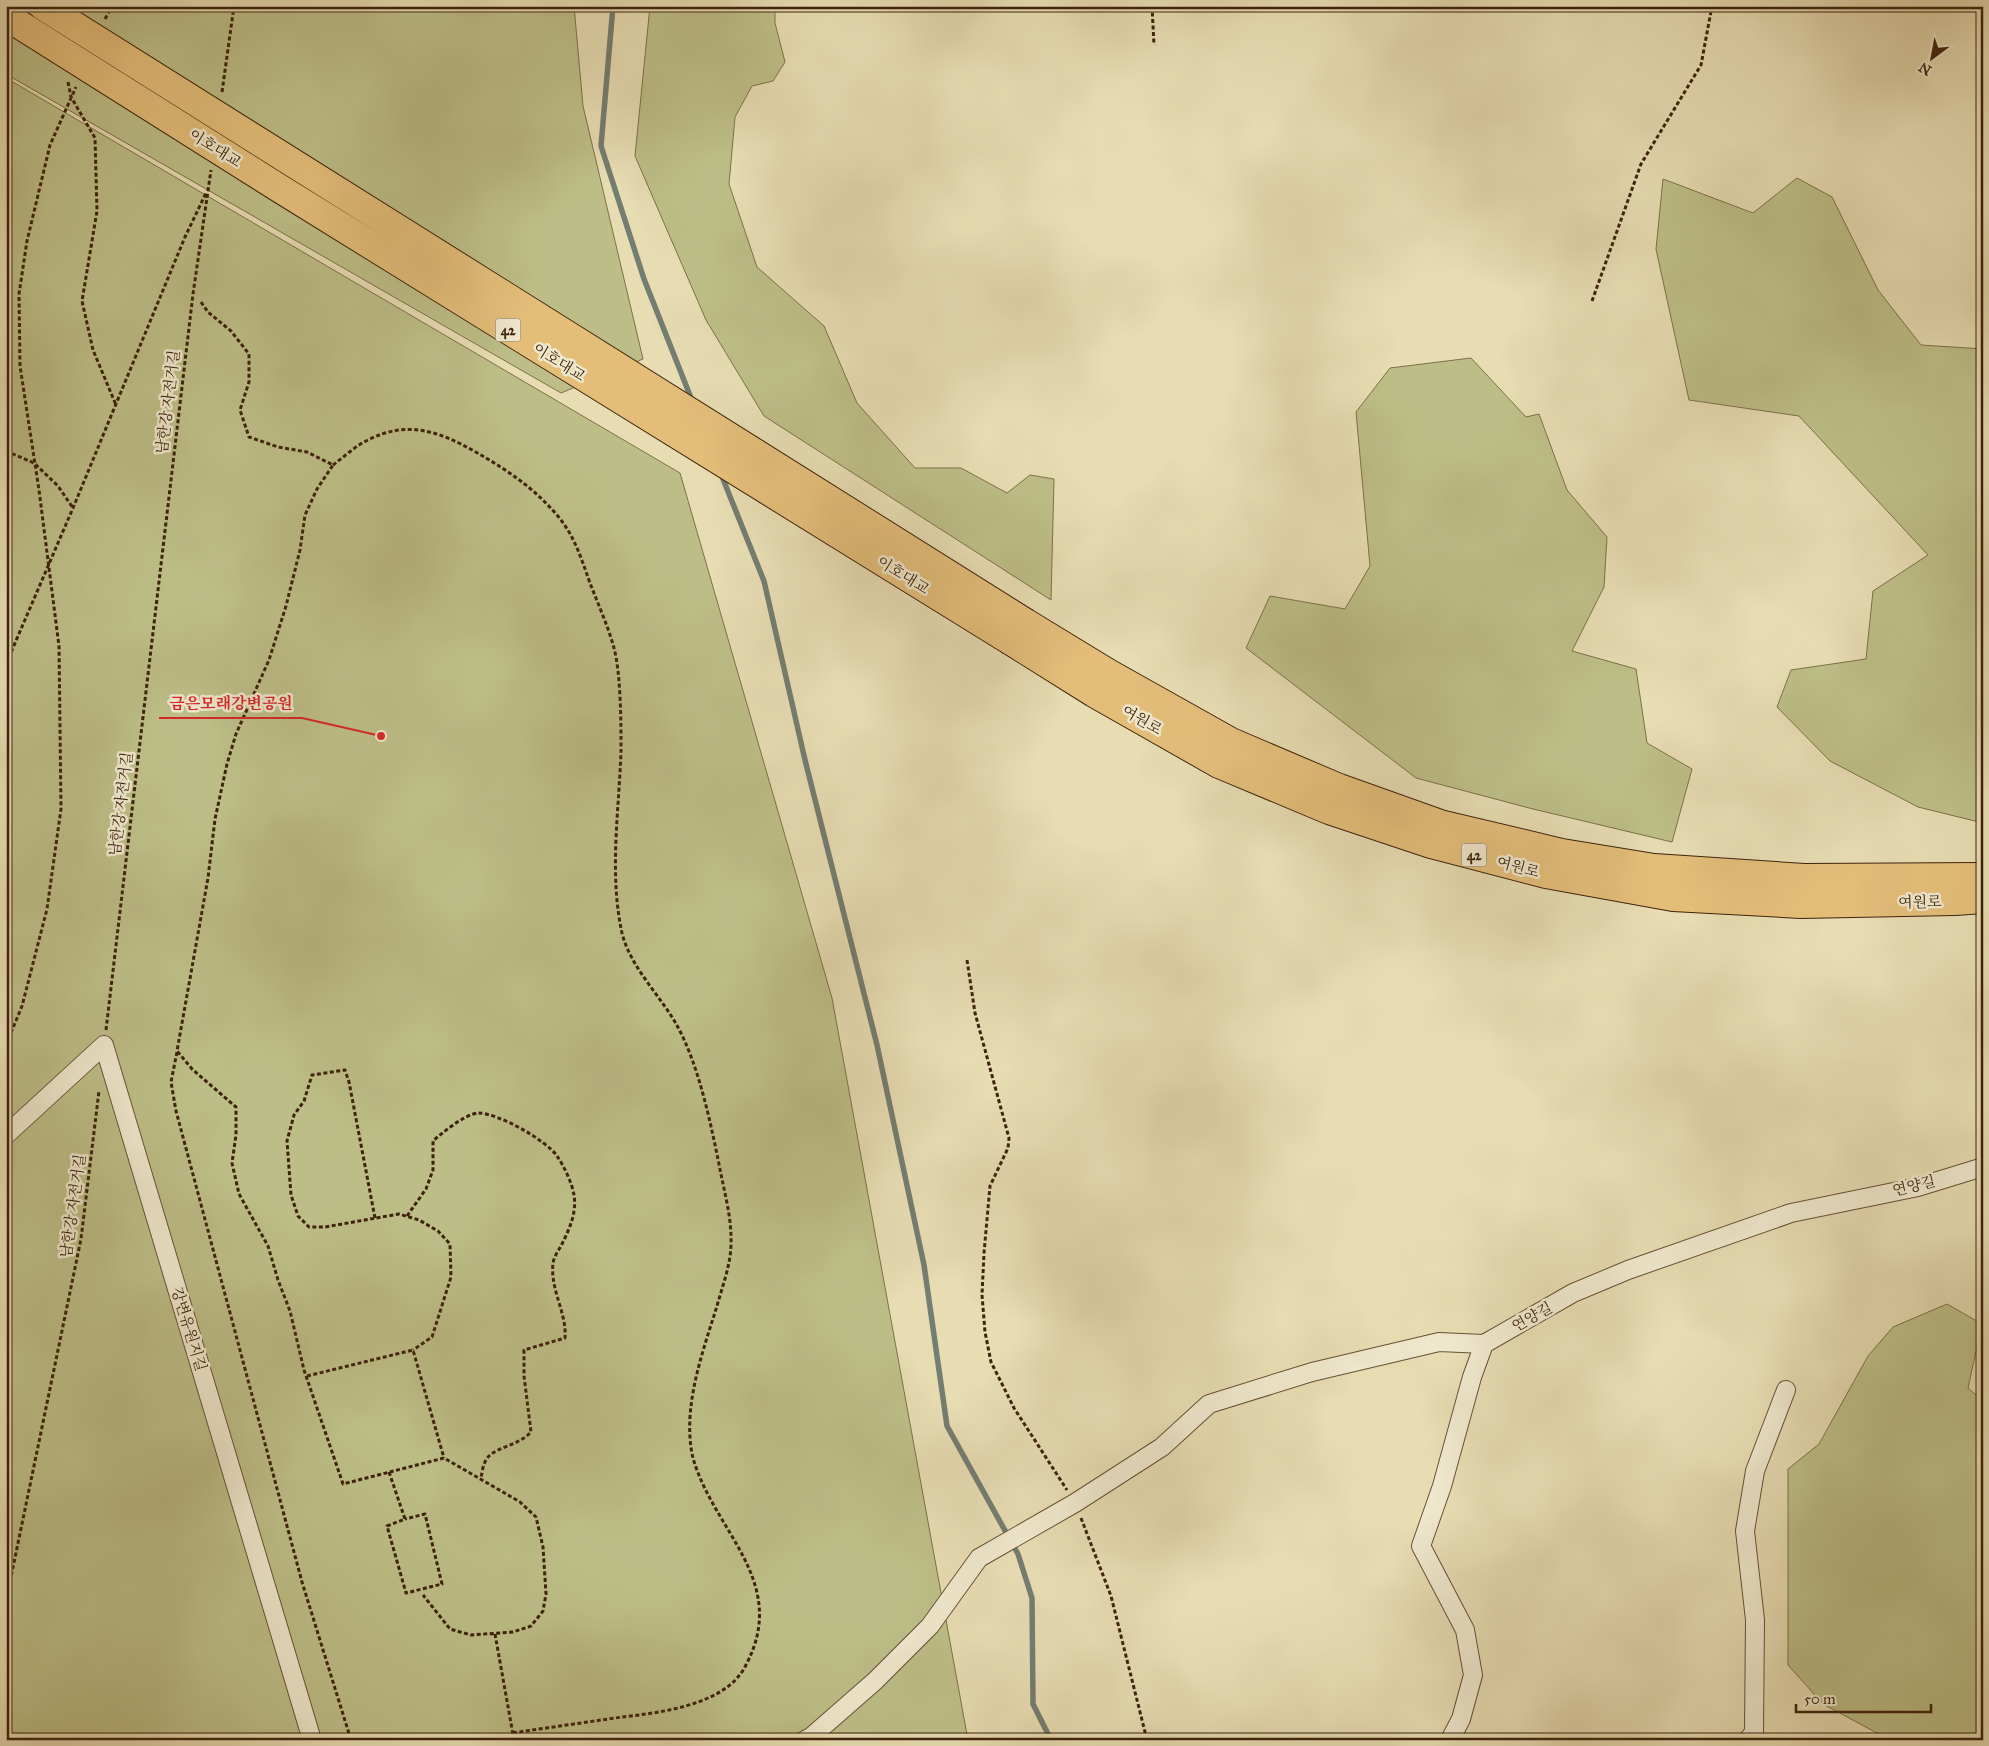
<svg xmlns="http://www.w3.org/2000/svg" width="1989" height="1746" viewBox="0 0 1989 1746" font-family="'IM FELL Great Primer','Noto Serif KR',serif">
  <rect width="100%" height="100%" fill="#e7dcb2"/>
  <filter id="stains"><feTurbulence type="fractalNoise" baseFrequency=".004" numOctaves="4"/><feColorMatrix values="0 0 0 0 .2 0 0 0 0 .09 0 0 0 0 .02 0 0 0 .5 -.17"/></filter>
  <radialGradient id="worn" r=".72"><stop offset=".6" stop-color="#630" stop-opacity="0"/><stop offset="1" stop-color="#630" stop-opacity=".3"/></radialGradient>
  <path fill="#bdbe87" stroke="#7d704a" d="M6 6H574L583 106 643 359 561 393 6 74Z
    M650 6H775V23L785 62 773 81 752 86 735 117 729 184 757 267 824 326 857 403 915 468H961L1007 493 1030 475 1054 479 1051 600 764 416 706 320 635 156Z
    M6 78 680 473 832 998 968 1740H6Z
    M1797 178 1832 197 1878 290 1921 345 1983 349V823L1918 807 1830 761 1777 707 1791 670 1866 659 1873 591 1928 555 1799 416 1689 400 1656 249 1663 179 1753 213Z
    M1471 358 1526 417 1539 414 1567 490 1607 537 1604 587 1572 651 1636 669 1647 743 1692 769 1672 842 1533 809 1416 778 1246 648 1270 596 1345 609 1370 566 1356 412 1390 368Z
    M1947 1304 1982 1324 1968 1388 1983 1401V1740H1890L1823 1704 1788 1665V1469L1819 1444 1868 1356 1893 1327Z"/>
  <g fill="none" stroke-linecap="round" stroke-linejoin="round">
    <path stroke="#747d71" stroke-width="5.5" d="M613 6 601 146 644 279 693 403
      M721 474 764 581 805 760 877 1045 924 1265 947 1426 1018 1554 1032 1598 1033 1704 1051 1740"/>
    <g stroke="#685036" stroke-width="20">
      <path id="minor" d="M6 1135 104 1045 312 1740
        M805 1740 811 1737 875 1681 930 1626 979 1558 1075 1503 1162 1447 1209 1404 1312 1372 1439 1342 1484 1344
        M1450 1740 1461 1719 1473 1675 1465 1630 1421 1546 1442 1486 1472 1377 1484 1344 1573 1293 1628 1270 1791 1213 1918 1187 1983 1167
        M1748 1740 1754 1732 1755 1620 1745 1531 1755 1471 1786 1390"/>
    </g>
    <g stroke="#3d220c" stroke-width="30">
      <path id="trunk" d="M1026 623 1108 673 1231 742 1339 788 1440 824 1562 853 1654 868 1804 878 1983 877
        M1011 641 1094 693 1219 764 1329 810 1431 844 1546 874 1673 897 1801 904 1955 901 1983 899"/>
    </g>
    <path stroke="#3d220c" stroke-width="3" stroke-dasharray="4 2.5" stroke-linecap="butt" d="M1152 6 1154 45
      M105 19 112 6
      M68 82 71 97 95 138 97 211 82 301 93 350 116 405
      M222 92 234 6
      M1592 301 1641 164 1701 65 1712 6
      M201 302 208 312 231 331 249 354V382L240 410 249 437 278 447 307 452 333 465 317 489 305 515 300 550 286 606 269 660 236 734 227 764 215 819 208 878 177 1051 192 1069 236 1107V1135L232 1163 239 1194 268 1246 278 1280 290 1311 304 1370 343 1484 444 1458 520 1502 536 1517 543 1547 546 1594 543 1611 531 1626 513 1632 471 1635 450 1629 423 1595
      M6 451 34 463 58 486 73 508
      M333 465C344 457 355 446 368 440 407 420 438 431 474 451 504 468 533 487 556 514 574 534 581 558 590 583 598 604 608 626 614 648 621 675 621 723 621 751 619 811 609 874 622 933 630 966 658 993 675 1022 700 1065 712 1130 722 1179 726 1198 731 1219 731 1238 732 1262 723 1284 717 1306 707 1338 695 1372 691 1406 689 1422 689 1442 693 1458 714 1532 790 1581 746 1665 738 1681 724 1691 708 1698 679 1711 646 1714 615 1718 581 1723 546 1728 512 1733
      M6 664 73 508 185 237 206 193
      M967 960 975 1013 1009 1138 1008 1148 990 1186 984 1253 982 1295 985 1332 991 1362 1014 1408 1067 1490
      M106 1030 193 294 211 170
      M6 1045 22 1006 47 909 61 809 59 646 39 490 20 366 19 294 27 241 50 145 76 87
      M177 1052 171 1082 176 1111 302 1582 351 1740
      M407 1216 426 1189 433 1170V1141C442 1133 465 1114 478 1113 498 1113 546 1140 557 1156 564 1166 572 1183 574 1195 577 1213 569 1230 561 1246 558 1251 554 1257 553 1263 550 1290 567 1313 565 1338L524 1350V1376L531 1432C519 1445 500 1446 489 1456 483 1462 482 1472 481 1479
      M375 1218 349 1082 345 1070 312 1075 304 1101 294 1115 287 1141 291 1195 298 1216 309 1227H325L399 1214 419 1220 438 1231 450 1244 451 1277 432 1337 413 1350
      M307 1376 413 1350 444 1458
      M389 1472 405 1519 387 1526 406 1593 442 1584 425 1514 405 1519
      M1081 1518 1111 1596 1147 1740
      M6 1601 81 1239 99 1091
      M495 1634 514 1740"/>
    <use href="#minor" stroke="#efe8cd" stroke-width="18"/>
    <use href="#trunk" stroke="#e4be79" stroke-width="28"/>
    <g stroke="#3d220c" stroke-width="30" stroke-linecap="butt">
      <path id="trunk-bridge" d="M43 6 1026 623
        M6 16 279 188 1011 641"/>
    </g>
    <use href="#trunk-bridge" stroke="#e4be79" stroke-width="28"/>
  </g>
  <g text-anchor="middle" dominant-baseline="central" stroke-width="5" stroke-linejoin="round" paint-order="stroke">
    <g fill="#efe8cd" stroke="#725d46" stroke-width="1">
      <rect x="495.5" y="318.5" width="25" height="23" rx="4"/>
      <rect x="1461.5" y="843.5" width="25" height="23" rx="4"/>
    </g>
    <g font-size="14" font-weight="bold" fill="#3d220c">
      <text x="508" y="330">42</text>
      <text x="1474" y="855">42</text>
    </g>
    <g font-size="15" fill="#3d220c" stroke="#efe8cd">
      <text transform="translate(215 148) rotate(32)">이호대교</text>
      <text transform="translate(559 362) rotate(32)">이호대교</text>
      <text transform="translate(168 402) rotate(-83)">남한강 자전거길</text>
      <text transform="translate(903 575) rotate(32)">이호대교</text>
      <text transform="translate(1142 720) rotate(30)">여원로</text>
      <text transform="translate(121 804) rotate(-83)">남한강 자전거길</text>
      <text transform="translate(1518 867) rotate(15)">여원로</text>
      <text transform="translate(1920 902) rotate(-1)">여원로</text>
      <text transform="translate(1914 1186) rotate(-14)">연양길</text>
      <text transform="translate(73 1206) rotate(-82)">남한강 자전거길</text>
      <text transform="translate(1532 1317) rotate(-29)">연양길</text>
      <text transform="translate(189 1329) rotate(73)">강변유원지길</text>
    </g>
  </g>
  <path fill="none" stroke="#d62828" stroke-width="2" d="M381 736L302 718H159"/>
  <circle fill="#d62828" stroke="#efe8cd" stroke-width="2" cx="381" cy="736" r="5"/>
  <g font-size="16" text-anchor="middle" font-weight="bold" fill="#d62828" stroke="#efe8cd" stroke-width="5" stroke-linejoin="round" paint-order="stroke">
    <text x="231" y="709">금은모래강변공원</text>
  </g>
  <rect width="1989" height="1746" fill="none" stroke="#e7dcb2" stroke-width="25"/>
  <rect x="8" y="8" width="1974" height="1731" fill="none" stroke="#3d220c" stroke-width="2.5"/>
  <rect x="12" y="12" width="1964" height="1721" fill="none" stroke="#3d220c"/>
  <g transform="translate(1932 58) rotate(212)" stroke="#efe8cd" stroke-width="4" paint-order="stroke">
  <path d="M0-4L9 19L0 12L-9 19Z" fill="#3d220c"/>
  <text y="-8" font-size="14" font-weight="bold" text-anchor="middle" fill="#3d220c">N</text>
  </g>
  <path d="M1796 1704v8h135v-8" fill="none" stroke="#3d220c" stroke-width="2.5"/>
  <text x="1804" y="1704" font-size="15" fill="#3d220c" stroke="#efe8cd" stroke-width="4" paint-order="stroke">50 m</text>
  <rect width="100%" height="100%" filter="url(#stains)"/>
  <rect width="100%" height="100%" fill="url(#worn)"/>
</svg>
